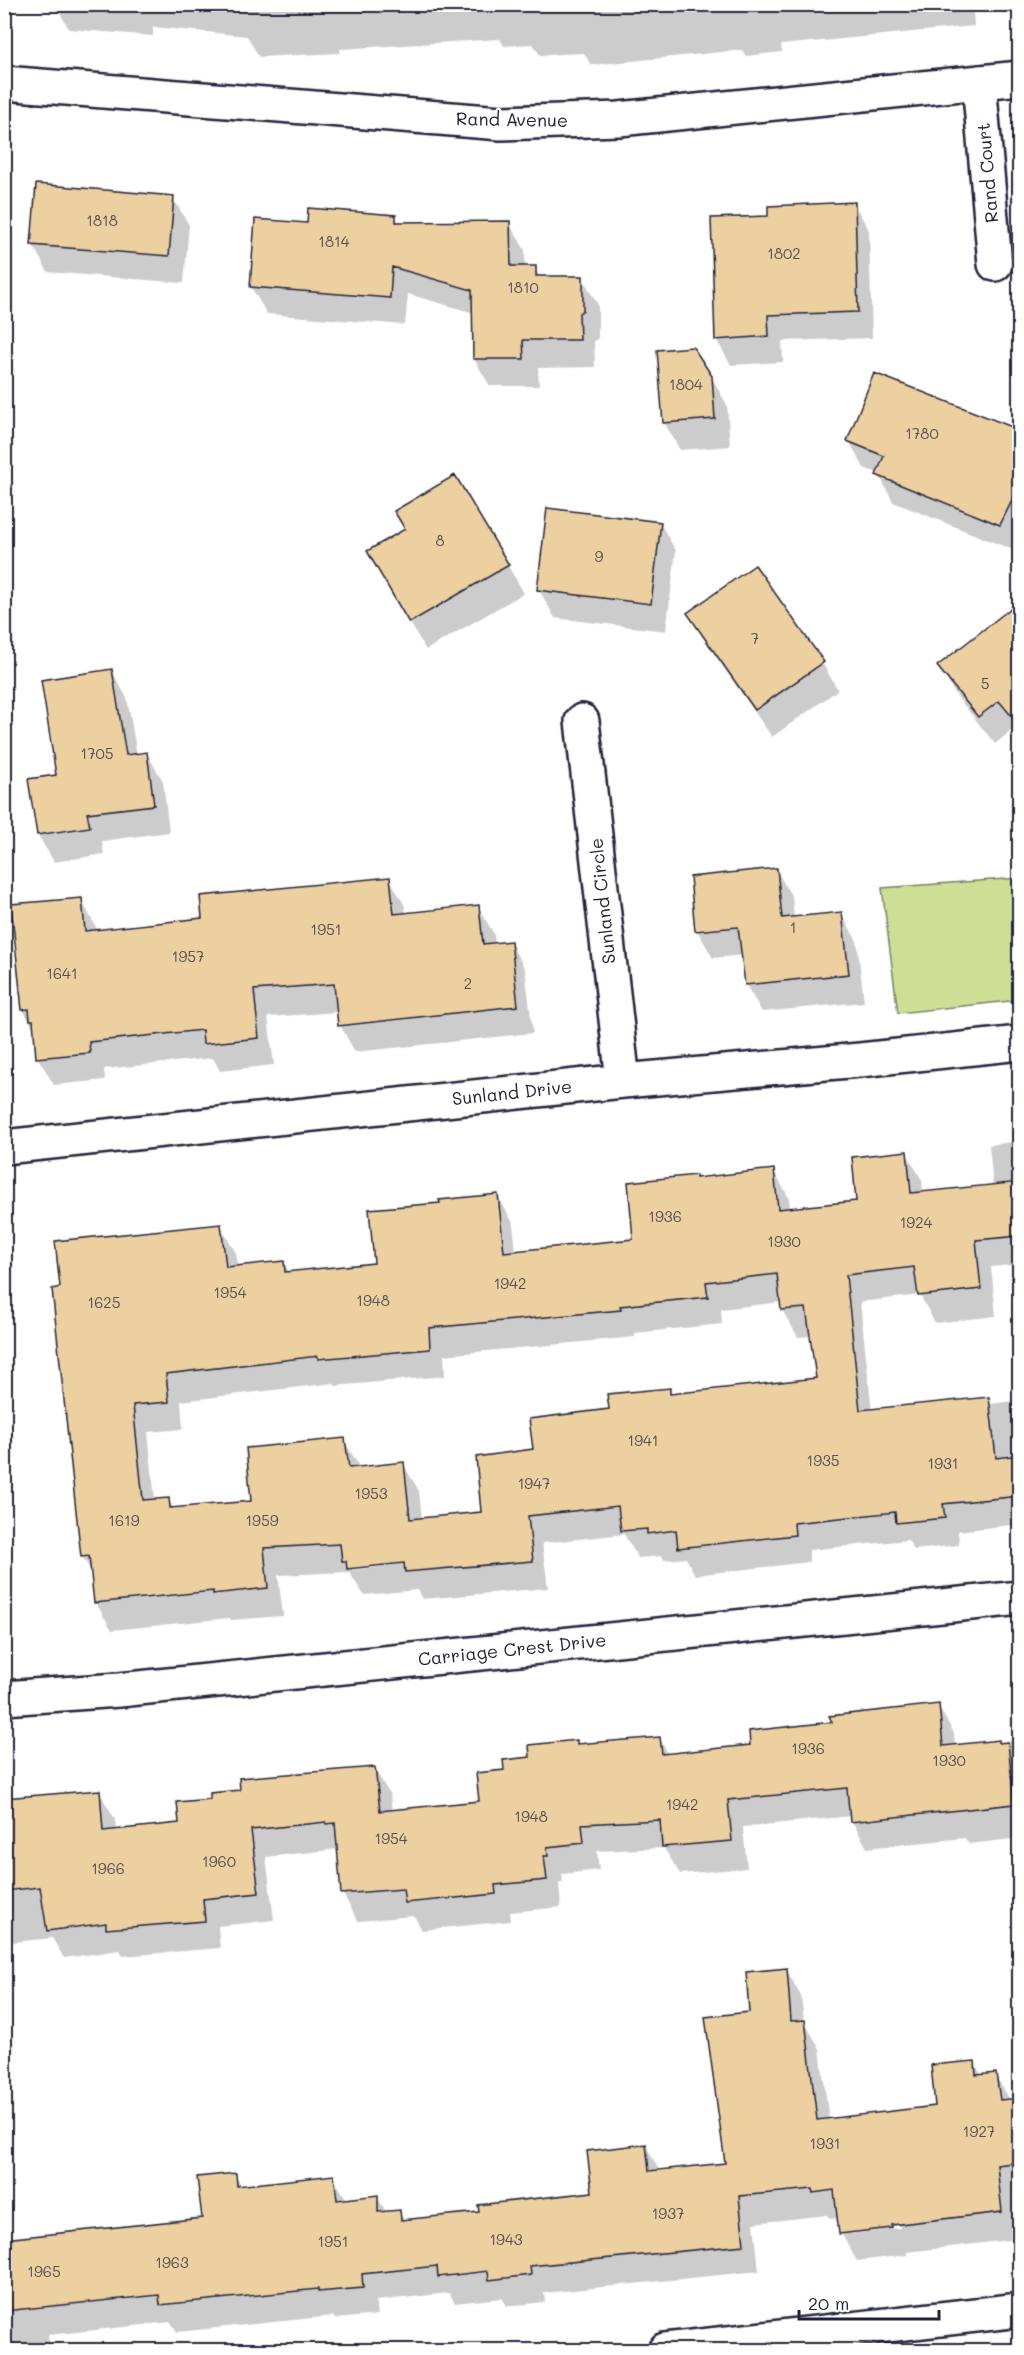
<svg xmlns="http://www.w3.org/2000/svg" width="1024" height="2355" viewBox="0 0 1024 2355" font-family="Mali,sans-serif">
  <rect width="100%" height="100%" fill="#fff"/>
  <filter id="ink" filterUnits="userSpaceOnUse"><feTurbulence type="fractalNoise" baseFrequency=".0167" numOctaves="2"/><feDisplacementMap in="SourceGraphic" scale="12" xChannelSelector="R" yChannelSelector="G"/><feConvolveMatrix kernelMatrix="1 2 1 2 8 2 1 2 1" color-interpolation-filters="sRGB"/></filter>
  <g filter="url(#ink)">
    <path fill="#cddf94" stroke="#788068" stroke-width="1.5" d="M1019 878V1000L898 1013 882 888Z"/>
    <path fill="#0003" fill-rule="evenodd" d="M55 4H1020V6L973 11 974 26 781 45 782 52 746 56 742 50 591 65 584 53 540 55 533 44 504 46 500 39 340 49V53L259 57 247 36 153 27V36L69 29Z
      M173 198 189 225 184 283 48 272 32 244Z
      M854 204 869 230 872 338 782 341 783 362 731 365 716 339 770 218Z
      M395 216 400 224 509 223 525 250V268H535L540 277H582L598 305V338L594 341 595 367 538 368 539 386H490L474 359V313L408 294 405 325 267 314 251 287 308 225Z
      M711 376 727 405 730 446 680 450 664 422Z
      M1020 432V543L1016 551 893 502 878 473 864 468 849 441Z
      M455 477 524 593 426 650 369 552 407 530Z
      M660 523 676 551 666 631 555 618 539 590Z
      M755 567 822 663 838 690 772 737 705 641 689 614Z
      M1020 617V732L1016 727 995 744 955 694 939 666Z
      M112 671 127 698 137 755 147 754 163 781 169 832 102 841 104 854 54 862 38 835 30 780 57 776Z
      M776 870 792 897 794 918 841 913 857 941 864 1002 762 1012 746 985 743 955 713 958 697 930Z
      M389 878 405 906 406 915 478 907 494 934 495 944 510 942 525 969 533 1033 355 1052 340 1025 338 1012 268 1017 274 1065 220 1071 213 1058 104 1069 105 1080 54 1085 38 1058 35 1030 23 1010 81 899 98 931 204 919Z
      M1020 1141V1264L991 1267 996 1316 935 1323 920 1295 860 1302 872 1411 988 1398 991 1404 1020 1400V1524L958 1531 959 1545 914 1550 908 1540 809 1550V1562L695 1575 686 1558 664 1560 662 1556 638 1558 624 1534 542 1543 548 1588 422 1599 417 1590 364 1595 349 1572 278 1575 283 1616 231 1620 229 1618 112 1630 96 1603 93 1574 82 1556 54 1290 220 1226 236 1253 238 1267 283 1262 290 1274 376 1264 441 1205 498 1196 513 1223 516 1253 635 1240 696 1179 773 1170 789 1198 790 1209 858 1202 906 1153 922 1180 923 1194 993 1186 989 1145ZM782 1302V1310L798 1337 811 1336 817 1380 672 1395 669 1390 610 1411 535 1450 483 1513 422 1519 419 1491 403 1464 360 1468 344 1440 253 1502 174 1509 168 1499 155 1500 148 1432 183 1429 181 1401 334 1383 335 1386 445 1376 444 1355 635 1337V1333L722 1324 721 1309ZM411 1560 412 1563 352 1570V1567Z
      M938 1706 954 1733 955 1746 1020 1740V1838L969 1844 965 1838 867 1848 852 1821 851 1816 743 1827 747 1868 680 1874 664 1848 597 1851 599 1870 562 1874 563 1883H559L561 1907 510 1912 511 1921 422 1930 414 1916 358 1921 343 1894 339 1849 266 1857 274 1920 218 1926 220 1948 123 1956 120 1950 64 1958 52 1938 4 1943V1799L99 1792 115 1819 116 1831 180 1824 212 1800 242 1791 374 1768 390 1795 392 1811 480 1803 506 1771 532 1758 576 1742 578 1746 659 1738 669 1755 752 1747 834 1723Z
      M786 1969 801 1996 804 2021 820 2049 829 2121 937 2107 974 2062 982 2076 995 2075 1010 2100 1020 2099V2191L1012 2192 1017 2239 907 2252V2255L857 2261 841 2233 839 2218 830 2219 827 2215 754 2223 759 2271 544 2293 545 2302 507 2306 502 2298 455 2303 449 2293 376 2301 378 2315 335 2319 333 2316 177 2332 171 2322 48 2335 49 2345 4 2350V2240L203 2220 235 2175 242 2187 333 2177 347 2200 377 2197 387 2213 399 2212 405 2221 481 2213 593 2194 646 2146 660 2172 726 2165 751 2014ZM899 2225 900 2228 851 2234V2231Z"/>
    <path fill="#edd0a0" stroke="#22223b" stroke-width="1.5" fill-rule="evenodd" d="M36 184 174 196 169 256 31 245Z
      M855 202 858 312 768 315 769 336 715 340 711 218 768 216V206Z
      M308 208 396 215V222L510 221 511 266H536V276H583V310L579 313 580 340H523L524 359H473L472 290 392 267 390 298 250 287 255 219 307 223Z
      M693 347 712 376 715 419 663 423 657 350Z
      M874 373 1020 430V484L1000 525 876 475 884 456 847 441Z
      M455 475 509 565 409 623 367 551 405 529 394 511Z
      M547 508 661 522 651 604 537 590Z
      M755 565 824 662 755 710 687 613Z
      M1020 601V726L999 701 978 717 937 666Z
      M112 669 126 755 147 752 154 805 87 813 90 827 37 835 28 779 56 775 41 680Z
      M777 868 782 918 842 912 849 974 745 985 738 927 695 931 690 877Z
      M390 877 394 914 479 905 483 944 511 941 518 1006 338 1026 334 984 254 990 259 1038 203 1044 202 1030 89 1042 90 1053 36 1058 33 1020H30L29 1009 22 1010 11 904 82 898 85 931 202 918 200 896Z
      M907 1151 911 1193 1020 1182V1236L976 1240 981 1289 918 1296 914 1267 846 1275 860 1410 989 1397 996 1458 1020 1455V1496L943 1504 945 1518 896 1523 895 1512 794 1523 795 1535 678 1548 676 1530 647 1534V1529L621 1531 618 1506 528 1516 533 1561 405 1572 404 1563 347 1569 346 1561H342L340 1544 264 1548 268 1588 213 1594V1591L94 1603 89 1556 81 1557 52 1289 60 1287 55 1241 221 1224 226 1267 284 1261 285 1272 374 1263 369 1209 440 1203 439 1200 498 1194 504 1252 633 1239 628 1182 696 1175V1178L774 1169 778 1209 856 1201 852 1157ZM777 1274 781 1310 806 1308 816 1378 670 1394V1388L607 1394 609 1409 529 1419 533 1449 476 1457 481 1512 410 1519 404 1462 349 1468 345 1438 246 1448 251 1501 170 1508 169 1498 143 1500 133 1405 169 1402 166 1374 318 1356V1359L430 1349 429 1328 621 1310 620 1306 708 1297 706 1282Z
      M939 1704 943 1746 999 1740V1743L1008 1742 1014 1804 850 1822 847 1788 728 1800 732 1841 662 1847 660 1820 582 1824 584 1843 547 1847 548 1856H544L547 1880 495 1885 496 1894 405 1903 403 1889 341 1894 335 1823 326 1824V1822L251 1830 259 1893 203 1899 205 1921 106 1929V1923L47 1931 40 1887 4 1891V1798L100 1790 103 1831 179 1823 177 1802 210 1799V1793L240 1790 239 1778 375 1767 380 1811 479 1801 476 1773 504 1770 503 1760 530 1757 529 1745 577 1740V1744L660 1737 662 1754 750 1745 749 1731 832 1722 829 1716Z
      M787 1968 791 2021 805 2020 817 2120 935 2106 931 2065 975 2061 976 2075 996 2073 1000 2100 1020 2098V2162L997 2165 1002 2212 892 2225V2228L839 2234 834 2190 813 2193 812 2189 739 2196 744 2245 530 2266 531 2275 489 2280 488 2271 438 2277 437 2266 362 2274 363 2288 318 2292V2289L160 2305 159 2295 4 2311V2239L202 2218 197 2177 236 2173 237 2186 334 2175 337 2200 378 2195V2212L400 2210 401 2220 479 2212 478 2205 592 2192 587 2151 646 2144 649 2171 725 2163 705 2017 749 2012 746 1972Z"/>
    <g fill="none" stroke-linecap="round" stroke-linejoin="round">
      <g stroke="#22223b" stroke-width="38">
        <path id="minor" d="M979 82 995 264
          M4 83 501 123 619 119 1020 78
          M582 721 623 1081
          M4 1147 623 1081 860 1060 1020 1043
          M4 1698 119 1690 1020 1598
          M665 2350 1020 2310"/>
      </g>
      <use href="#minor" stroke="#fff" stroke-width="33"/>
    </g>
  </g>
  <g text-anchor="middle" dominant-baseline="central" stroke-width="4.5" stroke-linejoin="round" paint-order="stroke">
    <g font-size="15" fill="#554e54">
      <text x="102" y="220">1818</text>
      <text x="334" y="241">1814</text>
      <text x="784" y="253">1802</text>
      <text x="523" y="287">1810</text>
      <text x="686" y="384">1804</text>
      <text x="922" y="433">1780</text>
      <text x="440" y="540">8</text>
      <text x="599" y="556">9</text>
      <text x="755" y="638">7</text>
      <text x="985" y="683">5</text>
      <text x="97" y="753">1705</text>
      <text x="793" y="927">1</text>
      <text x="326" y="929">1951</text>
      <text x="188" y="956">1957</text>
      <text x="62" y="973">1641</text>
      <text x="468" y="983">2</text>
      <text x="665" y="1216">1936</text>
      <text x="916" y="1222">1924</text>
      <text x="784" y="1241">1930</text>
      <text x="510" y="1283">1942</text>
      <text x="230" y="1292">1954</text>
      <text x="373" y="1300">1948</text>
      <text x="104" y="1302">1625</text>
      <text x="643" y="1440">1941</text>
      <text x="823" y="1460">1935</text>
      <text x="943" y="1463">1931</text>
      <text x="534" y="1483">1947</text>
      <text x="371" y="1493">1953</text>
      <text x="124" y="1520">1619</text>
      <text x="262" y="1520">1959</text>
      <text x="808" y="1748">1936</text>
      <text x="949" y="1760">1930</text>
      <text x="682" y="1804">1942</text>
      <text x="531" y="1816">1948</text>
      <text x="391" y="1838">1954</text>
      <text x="219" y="1861">1960</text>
      <text x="108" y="1868">1966</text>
      <text x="979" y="2131">1927</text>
      <text x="825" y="2143">1931</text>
      <text x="668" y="2213">1937</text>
      <text x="506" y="2239">1943</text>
      <text x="333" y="2241">1951</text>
      <text x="172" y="2262">1963</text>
      <text x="44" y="2271">1965</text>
    </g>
    <g font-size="18" fill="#22223b" stroke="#fff">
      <text transform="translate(512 119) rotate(1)">Rand Avenue</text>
      <text transform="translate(987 173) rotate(-95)">Rand Court</text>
      <text transform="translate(602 901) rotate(-96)">Sunland Circle</text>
      <text transform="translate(512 1092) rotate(-6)">Sunland Drive</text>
      <text transform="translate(512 1649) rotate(-6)">Carriage Crest Drive</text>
    </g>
  </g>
  <rect width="1024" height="2355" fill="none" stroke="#fff" stroke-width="24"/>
  <rect x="12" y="12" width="1000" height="2331" fill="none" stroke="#22223b" stroke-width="2" filter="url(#ink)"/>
  <path d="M799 2310v9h140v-9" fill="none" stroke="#22223b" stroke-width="3"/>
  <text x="808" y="2310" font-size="18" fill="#22223b" stroke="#ffffff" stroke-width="4.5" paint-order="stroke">20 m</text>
</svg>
